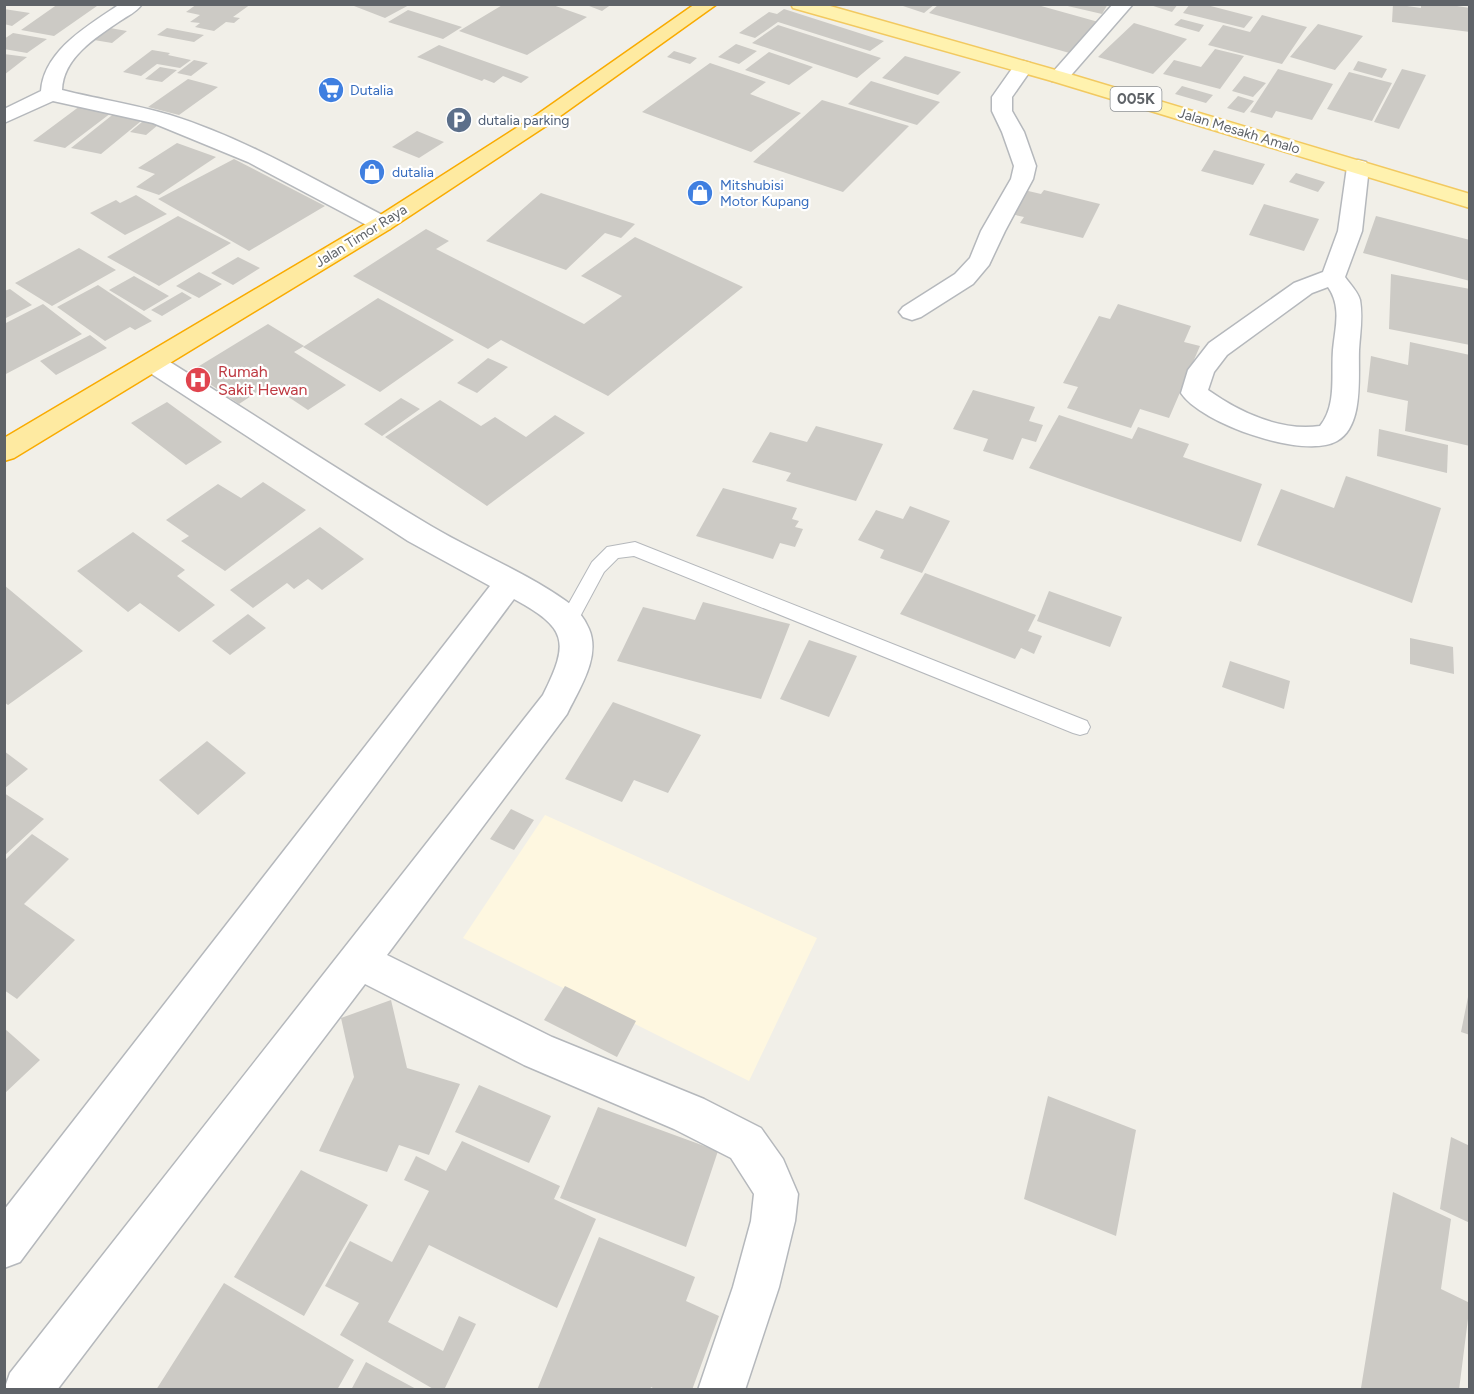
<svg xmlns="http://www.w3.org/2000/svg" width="1474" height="1394" viewBox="0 0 1474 1394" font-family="Figtree,sans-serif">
  <rect width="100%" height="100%" fill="#f1efe8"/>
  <path fill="#fef7e0" d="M545 815 817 938 749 1081 463 938Z"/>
  <path fill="#cccac5" d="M58 4 97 6 54 36 21 30Z
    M197 4H251L233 17 240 18 234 23 226 22 214 31 195 27 200 23 190 22 200 15 186 12Z
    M357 4H411L385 18 354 6Z
    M504 4H550L587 17 527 55 459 31Z
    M584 4H612L602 11Z
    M897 4H935L924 13Z
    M939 4H1034L1102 23 1073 54 929 13Z
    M1059 4H1108L1102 14Z
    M1147 4H1178L1172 12Z
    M1190 4H1203L1253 17 1244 28 1183 13Z
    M1393 4 1421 8V4H1444L1470 8V32L1392 22Z
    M4 9 30 13 12 26 4 24Z
    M784 9 884 41 870 51 778 22 755 38 739 33 769 12 777 14Z
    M408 10 462 27 443 39 388 22Z
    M1262 15 1307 27 1282 64 1208 45 1223 25 1250 32Z
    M1181 19 1204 25 1199 32 1174 25Z
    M1134 23 1187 39 1153 74 1098 57Z
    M1318 24 1363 36 1335 70 1290 57Z
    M778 25 881 58 857 78 752 43Z
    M110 28 127 31 112 43 94 40Z
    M167 28 204 35 194 42 157 35Z
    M13 33 47 39 27 53 4 49V39Z
    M736 44 757 51 739 64 718 57Z
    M439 45 529 77 521 83 503 76 494 83 484 79 482 81 417 57Z
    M1215 49 1244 56 1220 89 1163 74 1174 60 1201 67Z
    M152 50 170 53 168 55 191 60 180 68 157 64 141 76 123 72Z
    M674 51 697 58 690 64 667 57Z
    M769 52 813 67 789 85 745 70Z
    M4 54 27 57 4 75Z
    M905 56 961 72 938 95 882 78Z
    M194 60 208 63 191 76 177 73Z
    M1358 61 1387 69 1382 78 1353 70Z
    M710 63 766 82 750 94 801 113 751 152 642 112Z
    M160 67 177 70 162 82 145 79Z
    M1278 69 1333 84 1312 120 1276 111 1272 118 1250 112Z
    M1402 69 1426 75 1399 129 1374 122Z
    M1349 72 1392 83 1372 121 1327 109Z
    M1244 76 1266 83 1253 97 1232 91Z
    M188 79 218 87 179 115 148 107Z
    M871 81 940 102 917 125 848 104Z
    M1182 86 1213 95 1206 103 1175 94Z
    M1238 96 1254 101 1244 113 1227 108Z
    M822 100 909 126 843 192 753 162Z
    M80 106 111 113 65 148 33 141Z
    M116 112 146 117 101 154 71 148Z
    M148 117 164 120 146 135 130 132Z
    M417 131 444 142 419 158 392 147Z
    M177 143 216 157 159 195 136 187 155 174 138 168Z
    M1214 150 1265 164 1253 185 1201 171Z
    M234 159 325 206 249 251 158 199Z
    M1296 173 1325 182 1318 192 1289 182Z
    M1024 190 1041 194 1044 190 1100 204 1083 238 1020 223 1024 217 1011 214Z
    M541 193 635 224 621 238 605 233 566 270 486 241Z
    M136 195 167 214 125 235 90 213 116 200 120 203Z
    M1264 204 1319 219 1304 251 1249 235Z
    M178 216 231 243 159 286 107 257Z
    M1376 216 1470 240V281L1363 253Z
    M426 229 449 241 436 249 584 324 622 296 581 276 635 237 743 287 608 396 501 340 488 349 353 276Z
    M79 248 116 270 52 306 15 283Z
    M238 257 260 268 233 285 211 273Z
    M199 272 222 284 199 298 176 286Z
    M1391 274 1470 289V345L1389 329Z
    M134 276 169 296 144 311 109 290Z
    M98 285 152 321 135 330 130 327 105 341 57 307Z
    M10 289 32 305 4 319V291Z
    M182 292 192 298 162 316 151 310Z
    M378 298 454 340 380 392 303 347Z
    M43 304 82 334 4 375V324Z
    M1118 304 1191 326 1184 342 1200 346 1169 418 1140 409 1131 428 1067 408 1078 387 1063 383 1099 316 1110 319Z
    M268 324 304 346 294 352 346 385 308 410 269 384 239 404 191 371Z
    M90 335 107 348 56 375 40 361Z
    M1410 342 1470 355V446L1405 431 1408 401 1367 392 1371 356 1408 365Z
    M488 358 508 367 477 393 457 383Z
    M973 390 1035 407 1029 421 1043 425 1036 442 1022 438 1013 460 983 451 988 439 953 429Z
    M401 398 420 409 382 436 364 424Z
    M440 400 481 426 495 417 526 437 555 415 585 433 487 506 385 437Z
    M167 402 222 442 186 465 131 423Z
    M1059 415 1132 439 1138 427 1189 444 1183 457 1262 484 1241 542 1029 468Z
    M816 426 883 444 856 501 786 481 791 473 752 462 770 432 807 442Z
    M1379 429 1448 445 1447 473 1377 456Z
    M1346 476 1441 508 1412 603 1257 545 1281 489 1334 508Z
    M263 482 306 510 225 571 181 541 189 536 166 520 218 484 241 498Z
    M723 488 797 508 792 519 799 521 795 527 803 529 795 547 780 543 773 559 696 536Z
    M910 506 950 521 922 573 880 558 884 550 858 540 876 510 903 519Z
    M320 527 364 559 322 590 308 579 294 589 287 583 253 608 230 590Z
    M133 532 185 570 177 576 215 605 179 632 140 603 128 612 77 571Z
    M925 573 1036 615 1028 631 1042 636 1034 654 1021 648 1015 659 900 614Z
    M4 585 83 651 8 705 4 702Z
    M1049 591 1122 617 1110 647 1037 621Z
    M703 602 790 624 761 699 617 661 643 607 695 620Z
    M248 614 266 628 230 655 212 641Z
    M1410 638 1453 647 1454 674 1410 664Z
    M809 640 857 656 829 717 780 699Z
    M1230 661 1290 681 1284 709 1222 687Z
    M613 702 701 735 668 793 634 780 622 802 565 779Z
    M207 741 246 773 198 815 159 780Z
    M4 751 28 769 4 789Z
    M4 793 44 819 4 856Z
    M511 809 534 820 514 850 490 839Z
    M32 834 69 859 24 904 75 940 17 999 4 990V861Z
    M565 986 636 1021 617 1057 544 1020Z
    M1468 997H1470V1035L1461 1032Z
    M391 1000 407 1068 460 1084 429 1155 399 1145 387 1172 319 1151 354 1077 341 1018Z
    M4 1028 40 1060 4 1094Z
    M479 1085 551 1116 529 1163 455 1132Z
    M1048 1096 1136 1130 1116 1236 1024 1199Z
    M598 1107 718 1151 686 1247 560 1198Z
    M1451 1137 1470 1146V1223L1440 1209Z
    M462 1141 560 1186 554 1199 596 1219 557 1308 429 1245 388 1322 443 1351 459 1316 476 1324 444 1390H435L340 1335 359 1303 325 1286 350 1241 392 1262 429 1191 404 1180 416 1156 446 1171Z
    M301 1170 368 1205 304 1316 234 1277Z
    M1393 1192 1451 1219 1441 1289 1470 1303 1459 1390 1361 1388Z
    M599 1237 695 1277 686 1301 719 1316 692 1390H657L651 1387 650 1390H537Z
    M224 1283 354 1360 337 1390H156Z
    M366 1362 418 1390H351Z"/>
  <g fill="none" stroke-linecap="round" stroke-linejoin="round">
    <g stroke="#b5b8bc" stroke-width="2">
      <path id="service" d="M635 542 1087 721 1090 727 1087 733 1080 735 1073 733 634 556 618 558 604 572 575 626 568 628 561 626 559 621 592 562 607 547Z"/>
    </g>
    <g stroke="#b5b8bc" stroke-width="3">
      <path id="minor" d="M120 4H142C137 12 127 16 120 21 95 38 63 58 62 90 97 99 134 104 170 115 247 139 318 182 390 219L394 224 390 229 382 231 374 229 248 162 153 123 53 101 4 123V109L41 91C44 50 89 25 120 4Z
        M1113 4H1133L1066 81H1052L1049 77 1052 73Z
        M1023 61 1030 63 1033 67 1012 97V111L1024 132 1036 166 1033 179 1005 231 989 265 973 284 921 317 912 320 903 317 899 312 903 307 955 274 970 258 981 231 1011 179 1014 166 1002 132 992 111V97L1016 63Z
        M1358 160 1366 162 1369 167 1362 231 1345 277C1350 284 1358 292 1360 300 1363 318 1360 333 1359 350 1358 376 1364 426 1337 441 1304 460 1200 423 1181 393L1188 370 1209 343 1294 283 1323 272 1338 231 1347 167 1350 162ZM1328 287C1342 307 1335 328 1333 350 1331 375 1337 405 1320 426 1281 432 1239 412 1208 390L1214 372 1227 355 1312 293Z
        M153 355 162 357C252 413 340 472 431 526 475 552 525 572 566 601 576 608 584 617 589 629 601 657 579 689 567 714L387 955 552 1037 704 1099 761 1128 783 1159 798 1194 795 1221 779 1287 745 1390H698L733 1287 751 1221 754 1194 731 1158 674 1129 524 1065 365 984 57 1390H4L10 1373 543 695C570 641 567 628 514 599L20 1262 4 1268V1210L490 586 408 541 144 369 140 363 144 357Z"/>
    </g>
    <g stroke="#f2c960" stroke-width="3">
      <path id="primary" d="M791 4H823L1066 73 1470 194V208L1052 81 793 8Z"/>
    </g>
    <g stroke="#f9ab00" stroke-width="3">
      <path id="trunk" d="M695 4H717L549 124 390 229 14 458 4 461V438L374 219 535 116Z"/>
    </g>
    <use href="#service" fill="#fff" fill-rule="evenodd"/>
    <use href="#minor" fill="#fff" fill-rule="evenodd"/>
    <use href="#primary" fill="#fff2af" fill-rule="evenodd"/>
    <use href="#trunk" fill="#feeaa1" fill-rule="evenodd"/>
  </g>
  <defs>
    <g id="supermarket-disc" transform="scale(1.35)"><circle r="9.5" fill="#3f7fe0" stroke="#fff"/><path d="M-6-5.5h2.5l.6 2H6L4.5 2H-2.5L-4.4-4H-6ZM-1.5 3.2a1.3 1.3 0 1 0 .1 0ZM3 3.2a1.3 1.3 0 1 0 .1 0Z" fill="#fff"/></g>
    <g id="parking-disc" transform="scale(1.35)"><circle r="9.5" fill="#5c6f8a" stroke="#fff"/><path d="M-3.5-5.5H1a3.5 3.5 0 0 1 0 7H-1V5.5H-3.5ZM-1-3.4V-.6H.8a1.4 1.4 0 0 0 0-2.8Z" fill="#fff"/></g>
    <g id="shop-disc" transform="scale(1.35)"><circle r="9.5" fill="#3f7fe0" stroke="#fff"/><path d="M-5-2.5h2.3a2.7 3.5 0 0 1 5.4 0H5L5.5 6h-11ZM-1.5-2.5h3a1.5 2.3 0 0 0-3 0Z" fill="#fff"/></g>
    <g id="hospital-disc" transform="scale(1.35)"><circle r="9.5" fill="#e0444e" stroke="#fff"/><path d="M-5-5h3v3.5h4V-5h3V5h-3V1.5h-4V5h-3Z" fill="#fff"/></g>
  </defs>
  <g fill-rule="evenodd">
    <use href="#supermarket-disc" x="331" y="90"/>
    <use href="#parking-disc" x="459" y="120"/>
    <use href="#shop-disc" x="372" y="172"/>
    <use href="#shop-disc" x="700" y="193"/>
    <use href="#hospital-disc" x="198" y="380"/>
  </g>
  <g text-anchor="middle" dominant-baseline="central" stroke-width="4.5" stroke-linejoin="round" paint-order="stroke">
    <g font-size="14" fill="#366cbe" stroke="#fff" text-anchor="start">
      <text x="350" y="90">Dutalia</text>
      <text x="392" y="172">dutalia</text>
      <text x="720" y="185">Mitshubisi<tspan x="720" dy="16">Motor Kupang</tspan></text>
    </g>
    <g font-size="14" fill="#4e5e75" stroke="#fff" text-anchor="start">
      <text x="478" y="120">dutalia parking</text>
    </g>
    <g font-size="14" fill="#5f6368" stroke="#fff">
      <text transform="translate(1239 131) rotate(17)">Jalan Mesakh Amalo</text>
      <text transform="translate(361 236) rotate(-32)">Jalan Timor Raya</text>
    </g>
    <rect fill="#fff" stroke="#8f9295" stroke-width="1.5" x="1110.5" y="87" width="51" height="24" rx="4.5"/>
    <g font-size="15" font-weight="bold" fill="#5f6368">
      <text x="1136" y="99">005K</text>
    </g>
    <g font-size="16" fill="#be3a42" stroke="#fff" text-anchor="start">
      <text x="218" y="371">Rumah<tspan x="218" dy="18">Sakit Hewan</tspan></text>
    </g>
  </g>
  <rect width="1474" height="1394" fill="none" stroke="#5f6368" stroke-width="12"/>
</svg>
